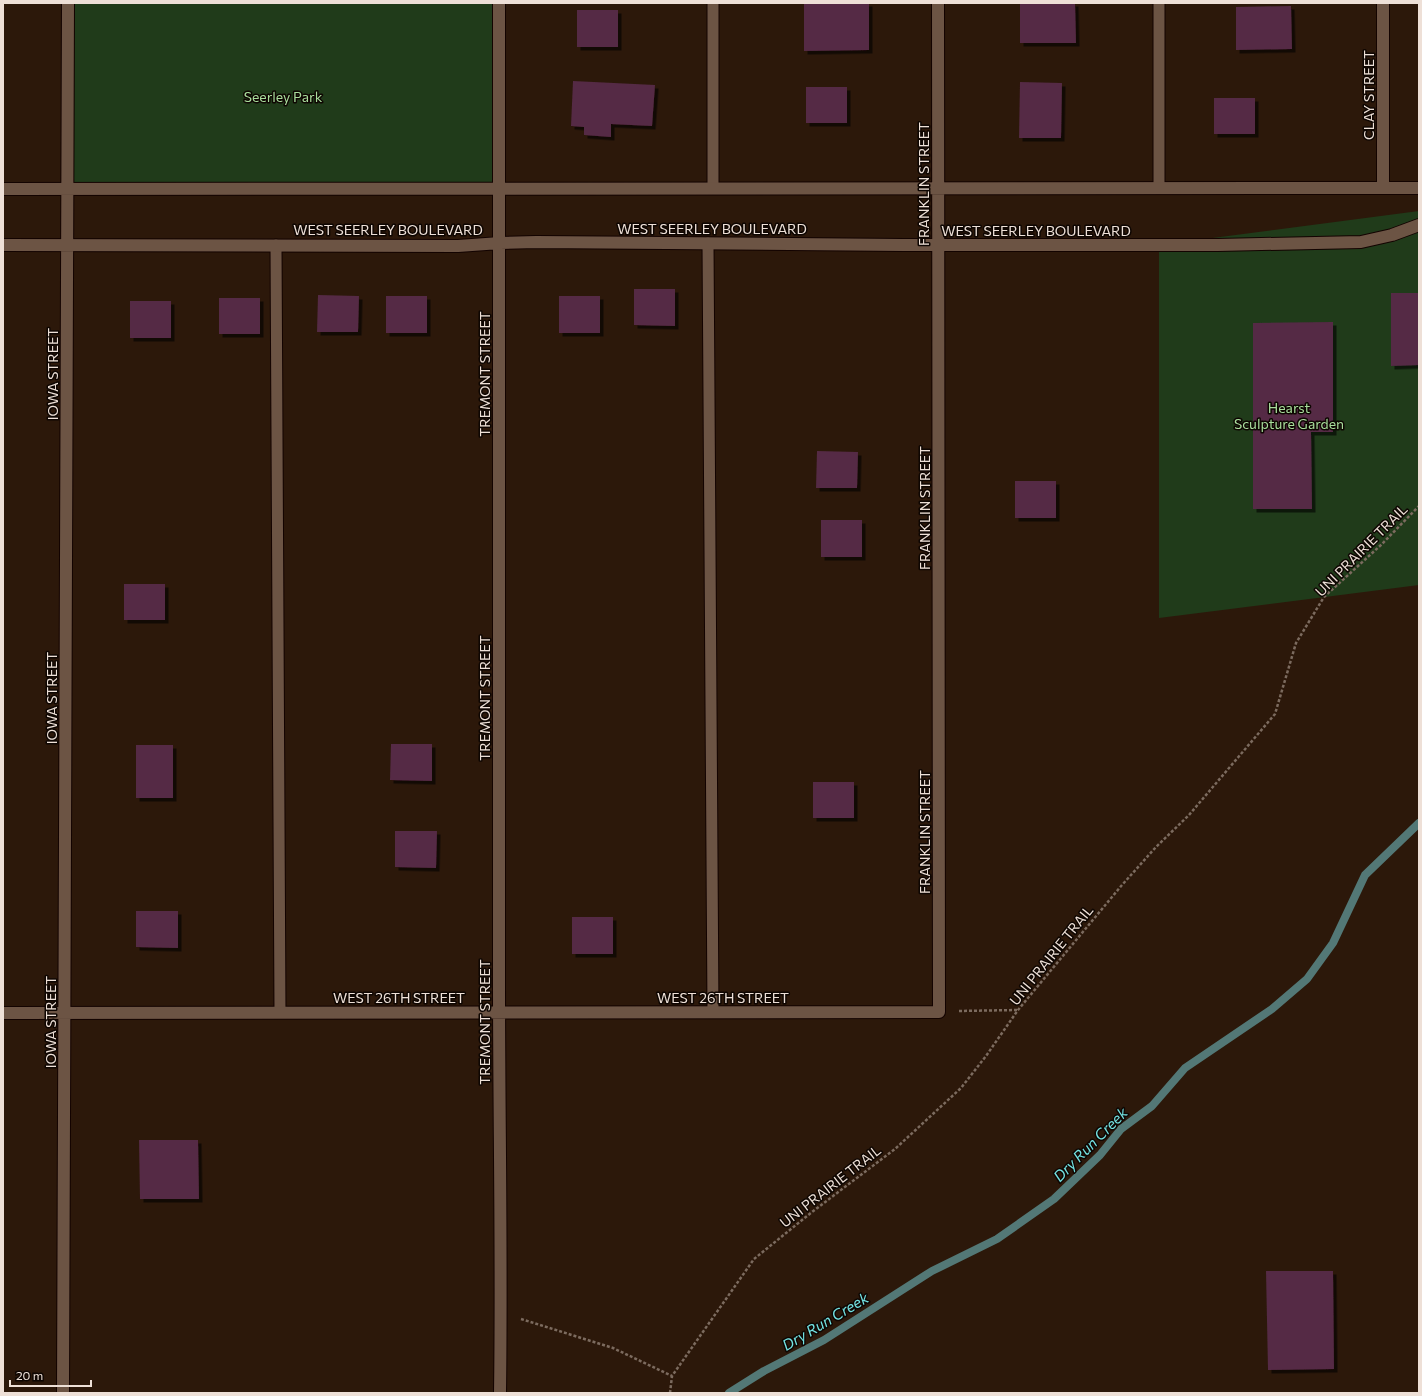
<svg xmlns="http://www.w3.org/2000/svg" width="1422" height="1396" viewBox="0 0 1422 1396" font-family="Commissioner,sans-serif">
  <defs>
    <filter id="shadow"><feDropShadow dx="3.5" dy="3.5" stdDeviation="0" flood-color="#0009"/></filter>
  </defs>
  <rect width="100%" height="100%" fill="#2c180a"/>
  <path fill="#203b1a" d="M68 3H499V188L67 189Z
    M1419 211V585L1159 618V245Z"/>
  <g fill="none" stroke-linecap="round" stroke-linejoin="round">
    <path stroke="#537876" stroke-width="8" d="M729 1393 764 1371 824 1340 932 1271 997 1239 1054 1199 1100 1155 1121 1129 1152 1106 1185 1068 1272 1009 1307 979 1333 943 1365 875 1419 823"/>
  </g>
  <path fill="#542a44" filter="url(#shadow)" d="M869 3V50L804 51V4Z
    M1020 3H1075L1076 43H1020Z
    M1291 6 1292 49 1236 50V7Z
    M577 10H618V47H577Z
    M573 81 655 85 652 126 611 124V137L584 135V127L571 126Z
    M1020 82 1062 83 1061 138H1019Z
    M806 87H847V123H806Z
    M1214 98H1255V134H1214Z
    M634 289H675V326L634 325Z
    M1391 293H1419V365L1391 366Z
    M318 295 359 296 358 332H317Z
    M386 296H427V333H386Z
    M559 296H600V333H559Z
    M219 298H260V334H219Z
    M130 301H171V338H130Z
    M1333 322V432H1311L1312 509H1253V323Z
    M817 451 858 452 857 488H816Z
    M1015 481H1056V518H1015Z
    M821 520H862V557H821Z
    M124 584H165V620H124Z
    M391 744H432V781L390 780Z
    M136 745H173V798H136Z
    M813 782H854V818H813Z
    M395 831H437L436 868 395 867Z
    M136 911H178V948L136 947Z
    M572 917H613V954H572Z
    M139 1140H198L199 1199H140Z
    M1266 1271H1333L1334 1369 1268 1370Z"/>
  <g fill="none" stroke-linecap="round" stroke-linejoin="round">
    <g stroke="#130300" stroke-width="13">
      <path id="lane" d="M1159 3V188
        M713 188V3
        M708 243 713 1012
        M276 245 280 1012"/>
    </g>
    <g stroke="#130300" stroke-width="14">
      <path id="street" d="M499 3C499 329 499 655 499 981 499 1118 502 1256 500 1393
        M1383 188V3
        M3 189 1419 188
        M3 245 458 246 500 243 536 242 902 245H1218L1361 242 1392 235 1419 225
        M3 1013 939 1012 938 3
        M63 1393 68 3"/>
    </g>
    <path stroke="#7c6b5f" stroke-width="2.5" stroke-dasharray="3 2" stroke-linecap="butt" d="M959 1011 1018 1010
      M521 1319 613 1348 672 1376
      M670 1393 672 1376 754 1259 812 1212 895 1149 961 1088 986 1056 1018 1010 1067 951 1122 885 1156 847 1189 815 1275 714 1296 643 1324 597 1381 545 1419 506"/>
    <use href="#lane" stroke="#6c5444" stroke-width="11"/>
    <use href="#street" stroke="#6c5444" stroke-width="12"/>
  </g>
  <g text-anchor="middle" dominant-baseline="central" stroke-width="3" stroke-linejoin="round" paint-order="stroke">
    <g font-size="14" fill="#eee0d7" stroke="#0e0602">
      <text transform="translate(1368 95) rotate(-90)">CLAY STREET</text>
      <text transform="translate(923 184) rotate(-90)">FRANKLIN STREET</text>
      <text x="712" y="228">WEST SEERLEY BOULEVARD</text>
      <text x="388" y="229">WEST SEERLEY BOULEVARD</text>
      <text x="1036" y="230">WEST SEERLEY BOULEVARD</text>
      <text transform="translate(52 374) rotate(-90)">IOWA STREET</text>
      <text transform="translate(484 374) rotate(-90)">TREMONT STREET</text>
      <text transform="translate(924 508) rotate(-90)">FRANKLIN STREET</text>
      <text transform="translate(1361 550) rotate(-45)">UNI PRAIRIE TRAIL</text>
      <text transform="translate(51 698) rotate(-90)">IOWA STREET</text>
      <text transform="translate(484 698) rotate(-90)">TREMONT STREET</text>
      <text transform="translate(924 832) rotate(-90)">FRANKLIN STREET</text>
      <text transform="translate(1051 955) rotate(-51)">UNI PRAIRIE TRAIL</text>
      <text x="399" y="997">WEST 26TH STREET</text>
      <text x="723" y="997">WEST 26TH STREET</text>
      <text transform="translate(50 1022) rotate(-90)">IOWA STREET</text>
      <text transform="translate(484 1022) rotate(-90)">TREMONT STREET</text>
      <text transform="translate(830 1186) rotate(-38)">UNI PRAIRIE TRAIL</text>
    </g>
    <g font-size="14" fill="#a9dd9c" stroke="#0e0602">
      <text x="283" y="96">Seerley Park</text>
      <text x="1289" y="407">Hearst<tspan x="1289" dy="16">Sculpture Garden</tspan></text>
    </g>
    <g font-size="15" font-style="italic" fill="#74e4e4" stroke="#0e0602">
      <text transform="translate(1090 1144) rotate(-45)">Dry Run Creek</text>
      <text transform="translate(825 1321) rotate(-31)">Dry Run Creek</text>
    </g>
  </g>
  <rect width="1422" height="1396" fill="none" stroke="#eee0d7" stroke-width="8"/>
  <path d="M10 1380v6h81v-6" fill="none" stroke="#eee0d7" stroke-width="2"/>
  <text x="16" y="1380" font-size="12" fill="#eee0d7" stroke="#0e0602" stroke-width="3" paint-order="stroke">20 m</text>
</svg>
